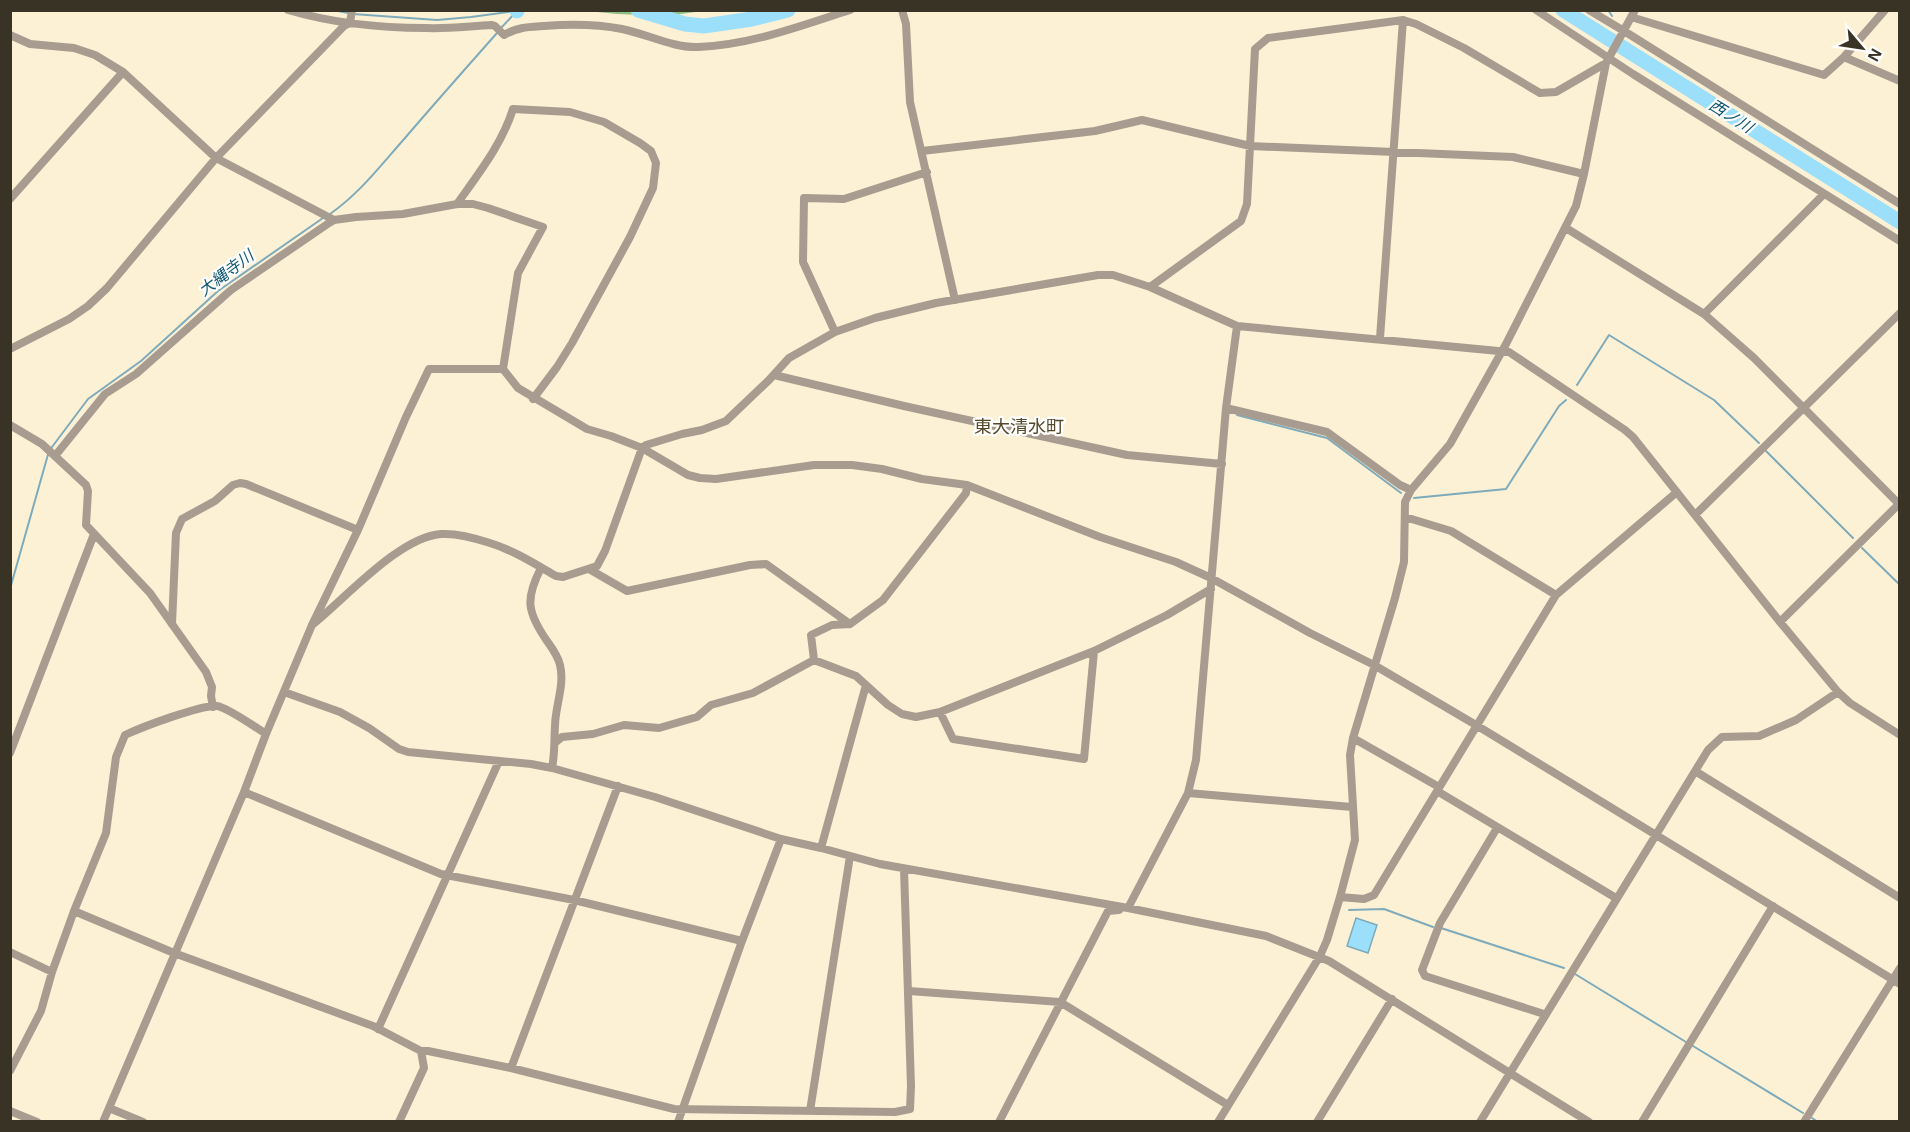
<svg xmlns="http://www.w3.org/2000/svg" width="1910" height="1132" viewBox="0 0 1910 1132" font-family="Arial,'Noto Sans JP',sans-serif">
  <rect width="100%" height="100%" fill="#fdf1d5"/>
  <path fill="#8ebe83" d="M587 11 703 10V11L666 16 617 14Z"/>
  <path fill="#9cdffb" stroke="#7eabbb" stroke-width="1.5" d="M1356 918 1377 925 1368 953 1347 946Z"/>
  <g fill="none" stroke-linecap="round" stroke-linejoin="round">
    <path stroke="#7eabbb" stroke-width="2" d="M333 10 348 13
      M1608 10 1612 16
      M353 14 437 20 471 17 515 11
      M500 29 517 11
      M330 214C360 193 381 165 405 138 435 103 466 68 497 33
      M1577 385 1609 335 1714 400 1759 443
      M1237 415 1327 438 1401 493
      M1766 451 1853 538
      M1414 498 1506 489 1559 406 1566 400
      M1862 548 1900 585
      M10 589 49 451 88 399 141 361 218 291 323 218
      M1349 910 1384 909 1433 927
      M1441 928 1564 968
      M1575 974 1686 1042
      M1693 1046 1803 1113
      M1812 1118 1818 1122"/>
    <path stroke="#9cdffb" stroke-width="15" d="M638 10 685 24 704 26 752 19 788 10
      M1563 10 1900 222
      M517 11V10"/>
    <path stroke="#a89c90" stroke-width="8" d="M288 10C332 23 381 28 426 28 448 29 470 26 492 25L495 26 504 35C517 27 529 27 544 26 570 24 596 24 622 29 647 34 673 48 698 47 751 45 800 26 850 10
      M902 10 906 24 910 102 955 300
      M1536 10 1633 74 1900 241
      M1589 10 1624 31 1900 204
      M1631 17 1824 75 1844 57 1885 10
      M10 35 30 44 74 48 95 55 123 72 216 158 334 220
      M1844 57 1900 81
      M922 151 1095 131 1142 120 1250 146 1513 157 1584 174
      M10 199 123 72
      M457 204C479 173 502 144 513 109L570 112 604 122 640 143 651 151 656 163 653 188 630 237 572 343 557 367 533 399
      M1566 228 1704 314 1754 358 1900 505
      M1150 287 1241 221 1247 204 1255 49 1268 38 1403 20 1416 24 1464 48 1540 93 1556 92 1606 63
      M1704 314 1824 194
      M835 332 803 262 804 198 844 199 927 172
      M1380 338 1403 20
      M10 349 69 319 88 306 107 288 216 158 344 26 350 23 352 10
      M774 375 904 406 1127 455 1222 464
      M1226 408 1327 432 1400 485 1411 490
      M10 425 42 444 86 485 88 491 86 525 150 593 206 672 212 687 211 696 213 707
      M55 456 105 394 136 374 231 290 329 223 334 220 356 217 403 214 457 204H473L488 208 543 227 518 273 503 369 518 388 587 429 611 436 642 448 688 475 700 478 716 479 814 465H852L882 469 922 479 967 485 1100 537 1176 562 1211 578 1310 633 1374 665 1476 725 1900 984
      M1695 515 1900 313
      M1405 517 1451 531 1556 595
      M541 568C525 599 527 612 547 641 552 648 558 656 560 665 565 685 555 707 555 726 554 741 555 753 552 768
      M589 569 627 591 750 565 766 564 850 624
      M1780 622 1900 503
      M172 624 176 533 182 519 215 501 233 485 240 483 246 484 358 530
      M312 625C345 599 399 537 441 534 457 533 475 538 490 543 513 550 535 564 556 576L563 577 597 566 605 551 642 448 646 445 682 434 702 430 726 421 769 380 789 358 835 332 875 318 936 303 1098 275H1113L1150 287 1237 326 1509 352 1625 430 1633 437 1780 622 1838 692 1850 703 1900 735
      M814 660 811 635 832 625 850 624 883 600 966 493 967 485
      M284 692 340 712 369 728 399 749 408 752 531 764 552 768 655 797 781 839 821 848 880 864 1128 908 1266 936 1329 961 1589 1122
      M940 712 953 739 1084 759 1094 651
      M1353 738 1439 787
      M556 742 562 737 593 734 624 725 659 728 697 717 711 705 753 693 814 660 856 676 888 705 902 714 916 717 940 712 1094 651 1167 615 1211 589
      M10 753 94 534
      M1695 771 1900 898
      M1437 791 1616 898
      M244 792 441 874 574 900 742 941
      M1188 793 1352 807
      M1497 828 1440 923 1422 970 1425 976 1544 1014
      M821 848 866 685
      M1340 897 1364 899 1374 895 1556 595 1677 492
      M1128 908 1188 793 1196 760 1226 408 1237 326
      M74 911 174 953 373 1026 421 1051H428L511 1068 674 1109 895 1112 910 1109 911 1086 904 869
      M10 952 52 972
      M909 991 1060 1002 1228 1105
      M378 1029 499 761
      M511 1068 618 786
      M10 1071 41 1011 52 972 74 911 106 833 116 757 125 735C142 727 200 705 217 706 226 707 257 728 266 734
      M109 1108 143 1122
      M10 1111 37 1122
      M810 1111 850 856
      M103 1122 244 792 266 734 312 625 358 530 406 417 429 369H503
      M399 1122 424 1068 421 1051
      M678 1122 742 941 781 839
      M999 1122 1108 911 1119 910
      M1218 1122 1320 956 1327 940 1340 897 1355 840 1350 755 1353 738 1395 598 1404 562 1405 502 1411 490 1450 444 1506 344 1576 206 1584 174 1606 63 1635 10
      M1317 1122 1392 999
      M1480 1122 1708 750 1722 737 1759 736 1796 720 1838 692
      M1642 1122 1773 906
      M1804 1122 1900 968"/>
  </g>
  <g text-anchor="middle" dominant-baseline="central" stroke-width="4.5" stroke-linejoin="round" paint-order="stroke">
    <g font-size="16" font-style="italic" fill="#0e576f" stroke="#fff">
      <text transform="translate(1731 116) rotate(32)">西ノ川</text>
      <text transform="translate(226 273) rotate(-37)">大縄寺川</text>
    </g>
    <g font-size="18" fill="#55482a" stroke="#fff">
      <text x="1019" y="427">東大清水町</text>
    </g>
  </g>
  <rect width="1910" height="1132" fill="none" stroke="#393325" stroke-width="24"/>
  <g transform="translate(1862 48) rotate(119)" stroke="#ffffff" stroke-width="4.5" paint-order="stroke">
  <path d="M0-4.5L10 22L0 15L-10 22Z" fill="#393325"/>
  <text y="-9" font-size="16" font-weight="bold" text-anchor="middle" fill="#393325">N</text>
  </g>
</svg>
